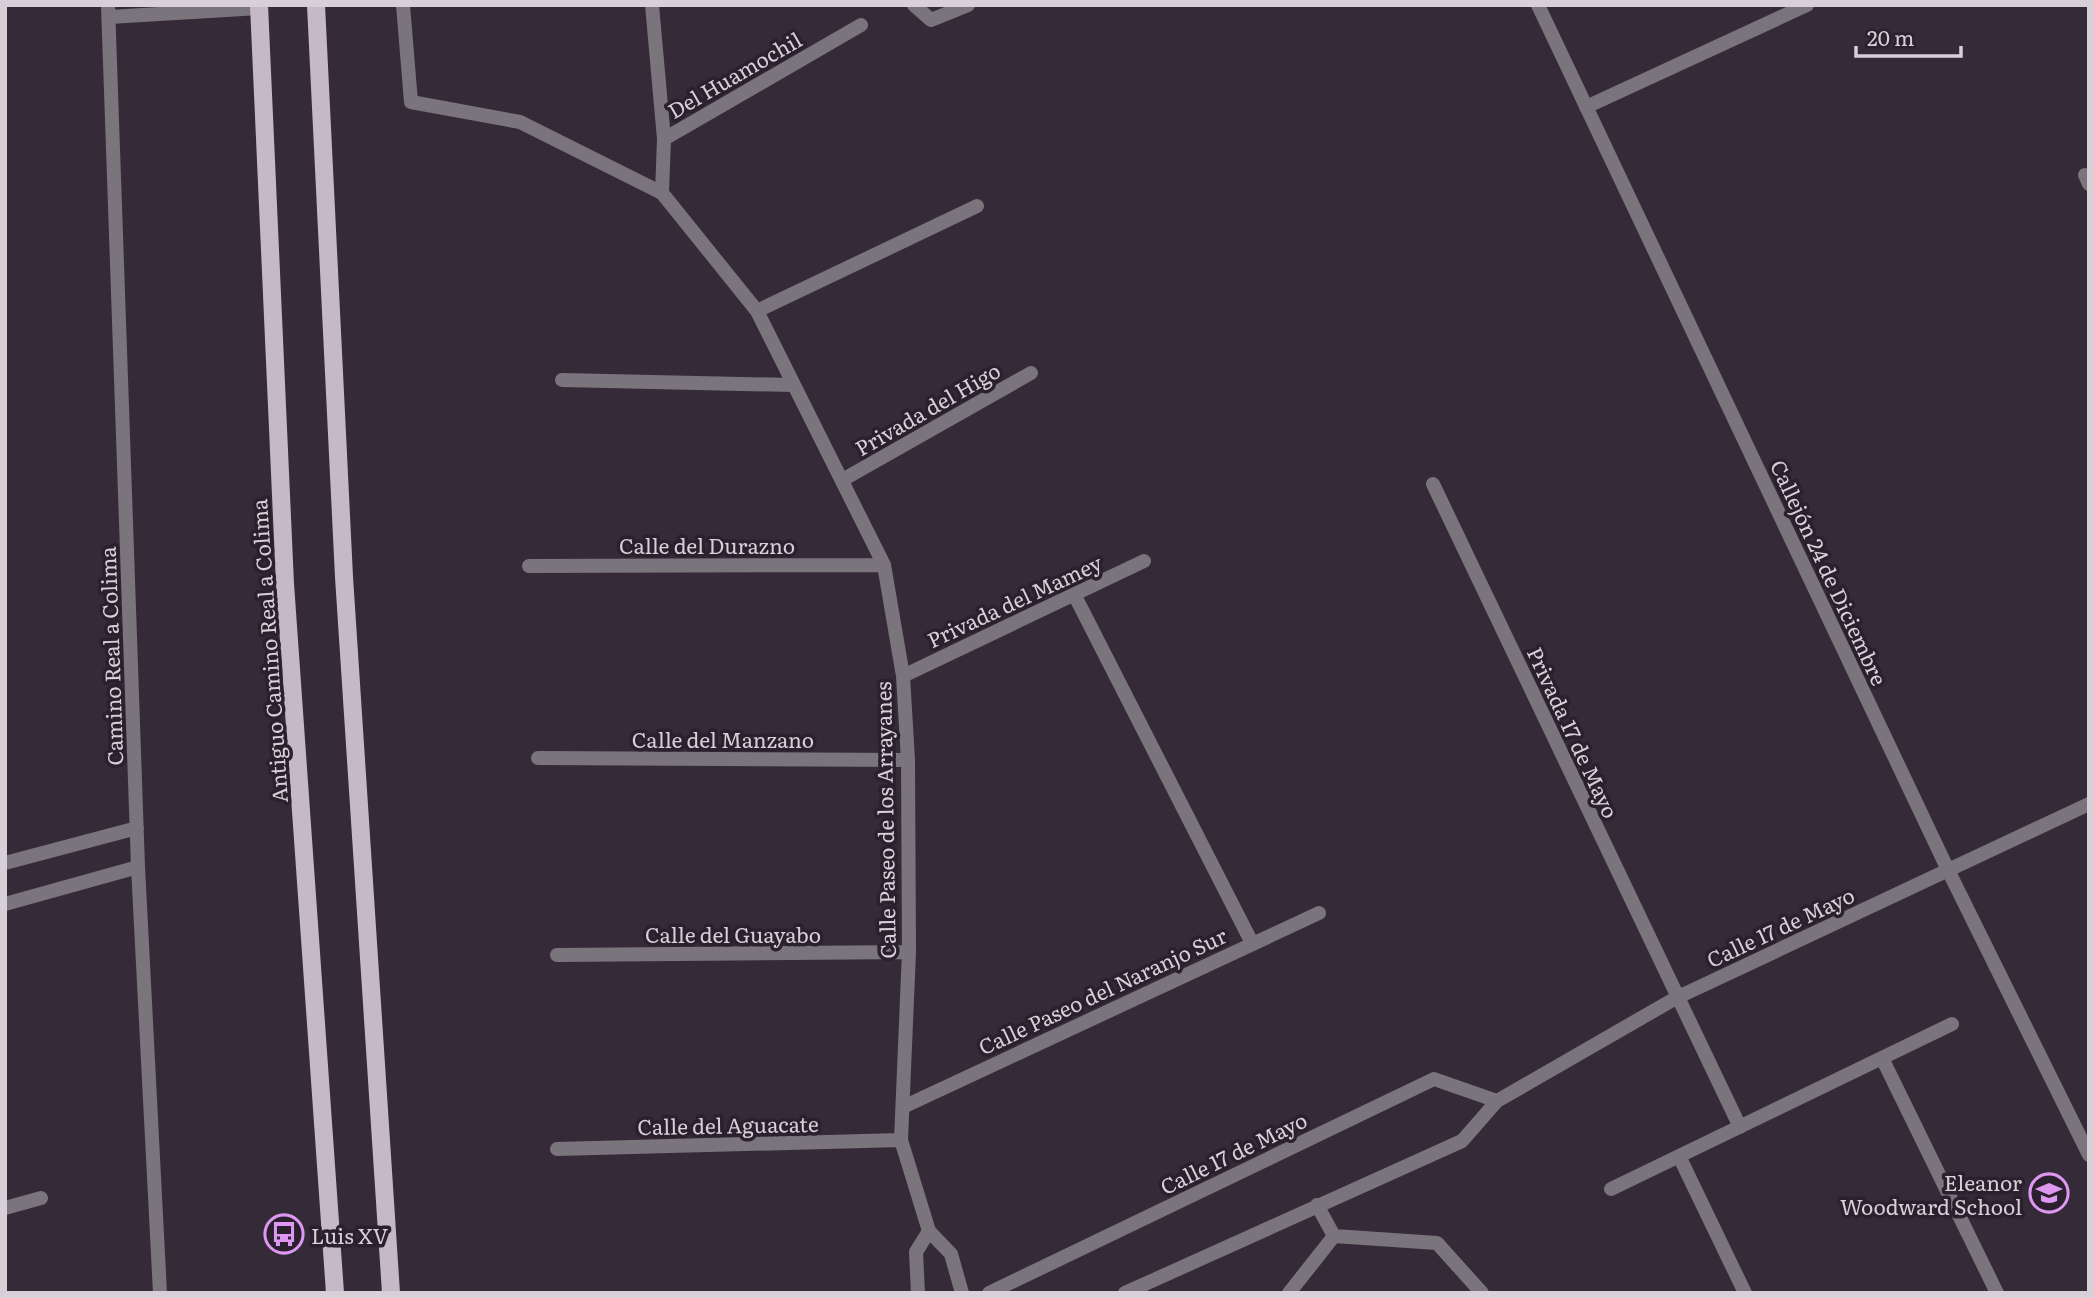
<svg xmlns="http://www.w3.org/2000/svg" width="2094" height="1298" viewBox="0 0 2094 1298" font-family="Literata,serif">
  <rect width="100%" height="100%" fill="#352b38"/>
  <g fill="none" stroke-linecap="round" stroke-linejoin="round">
    <path stroke="#7a747c" stroke-width="14" d="M108 5 138 867 160 1293
      M403 5 411 102 520 122 662 193 757 311 884 565 903 676 908 760 909 952 901 1140 929 1231 951 1254 962 1293
      M652 5 664 139 662 193
      M914 5 931 20 968 5
      M1538 5 1948 870 2089 1155
      M109 17 259 8
      M1586 107 1807 5
      M664 139 861 25
      M2085 175 2089 184
      M757 311 977 206
      M562 380 792 385
      M844 479 1031 373
      M1433 484 1740 1127
      M529 566 884 565
      M1075 596 1252 943
      M903 676 1144 561
      M538 758 908 760
      M5 863 137 828
      M5 904 138 867
      M557 955 909 952
      M1882 1058 1997 1293
      M903 1107 1319 913
      M557 1149 901 1140
      M1679 1156 1745 1293
      M1611 1189 1952 1024
      M1317 1205 1334 1236
      M5 1208 41 1198
      M1334 1236 1437 1243 1482 1293
      M918 1293 916 1252 929 1231
      M989 1293 1434 1079 1497 1101
      M1125 1293 1462 1141 1497 1101 1676 998 2089 804
      M1289 1293 1334 1236"/>
    <path stroke="#c5b9c8" stroke-width="18" d="M259 5 285 584 335 1293
      M316 5 344 577 391 1293"/>
  </g>
  <defs>
    <g id="school-ring" transform="scale(2.0125)"><circle r="9.5" fill="#2b212e" stroke="#df98f2" stroke-width="1.5"/><path d="M0-5L7-2L0 1L-7-2ZM-4 1L0 2.5L4 1V4Q0 6-4 4Z" fill="#df98f2"/></g>
    <g id="bus-ring" transform="scale(2.0125)"><circle r="9.5" fill="#2b212e" stroke="#df98f2" stroke-width="1.5"/><path d="M-5-6H5V4H4V6H2V4H-2V6H-4V4H-5ZM-3.5-4V0h7V-4ZM-3.5 1.2v1.5H-2V1.2ZM2 1.2v1.5H3.5V1.2Z" fill="#df98f2"/></g>
  </defs>
  <g fill-rule="evenodd">
    <use href="#school-ring" x="2049" y="1193"/>
    <use href="#bus-ring" x="284" y="1234"/>
  </g>
  <g text-anchor="middle" dominant-baseline="central" stroke-width="7" stroke-linejoin="round" paint-order="stroke">
    <g font-size="21" fill="#d7d0d9" stroke="#2b212e">
      <text transform="translate(734 74) rotate(-30)">Del Huamochil</text>
      <text transform="translate(927 408) rotate(-30)">Privada del Higo</text>
      <text x="707" y="544">Calle del Durazno</text>
      <text transform="translate(1830 572) rotate(65)">Callejón 24 de Diciembre</text>
      <text transform="translate(1014 600) rotate(-25)">Privada del Mamey</text>
      <text transform="translate(268 651) rotate(-94)">Antiguo Camino Real a Colima</text>
      <text transform="translate(110 656) rotate(-92)">Camino Real a Colima</text>
      <text transform="translate(1574 732) rotate(65)">Privada 17 de Mayo</text>
      <text x="723" y="738">Calle del Manzano</text>
      <text transform="translate(884 820) rotate(-91)">Calle Paseo de los Arrayanes</text>
      <text transform="translate(1780 926) rotate(-25)">Calle 17 de Mayo</text>
      <text x="733" y="933">Calle del Guayabo</text>
      <text transform="translate(1102 990) rotate(-25)">Calle Paseo del Naranjo Sur</text>
      <text transform="translate(728 1124) rotate(-1)">Calle del Aguacate</text>
      <text transform="translate(1233 1152) rotate(-26)">Calle 17 de Mayo</text>
    </g>
    <g font-size="21" fill="#d7d0d9" stroke="#2b212e" text-anchor="end">
      <text x="2022" y="1181">Eleanor<tspan x="2022" dy="24">Woodward School</tspan></text>
      <text x="311" y="1234" text-anchor="start">Luis XV</text>
    </g>
  </g>
  <rect width="2094" height="1298" fill="none" stroke="#d7d0d9" stroke-width="14"/>
  <path d="M1856 46v10h105v-10" fill="none" stroke="#d7d0d9" stroke-width="3.5"/>
  <text x="1867" y="46" font-size="21" fill="#d7d0d9" stroke="#2b212e" stroke-width="5" paint-order="stroke">20 m</text>
</svg>
